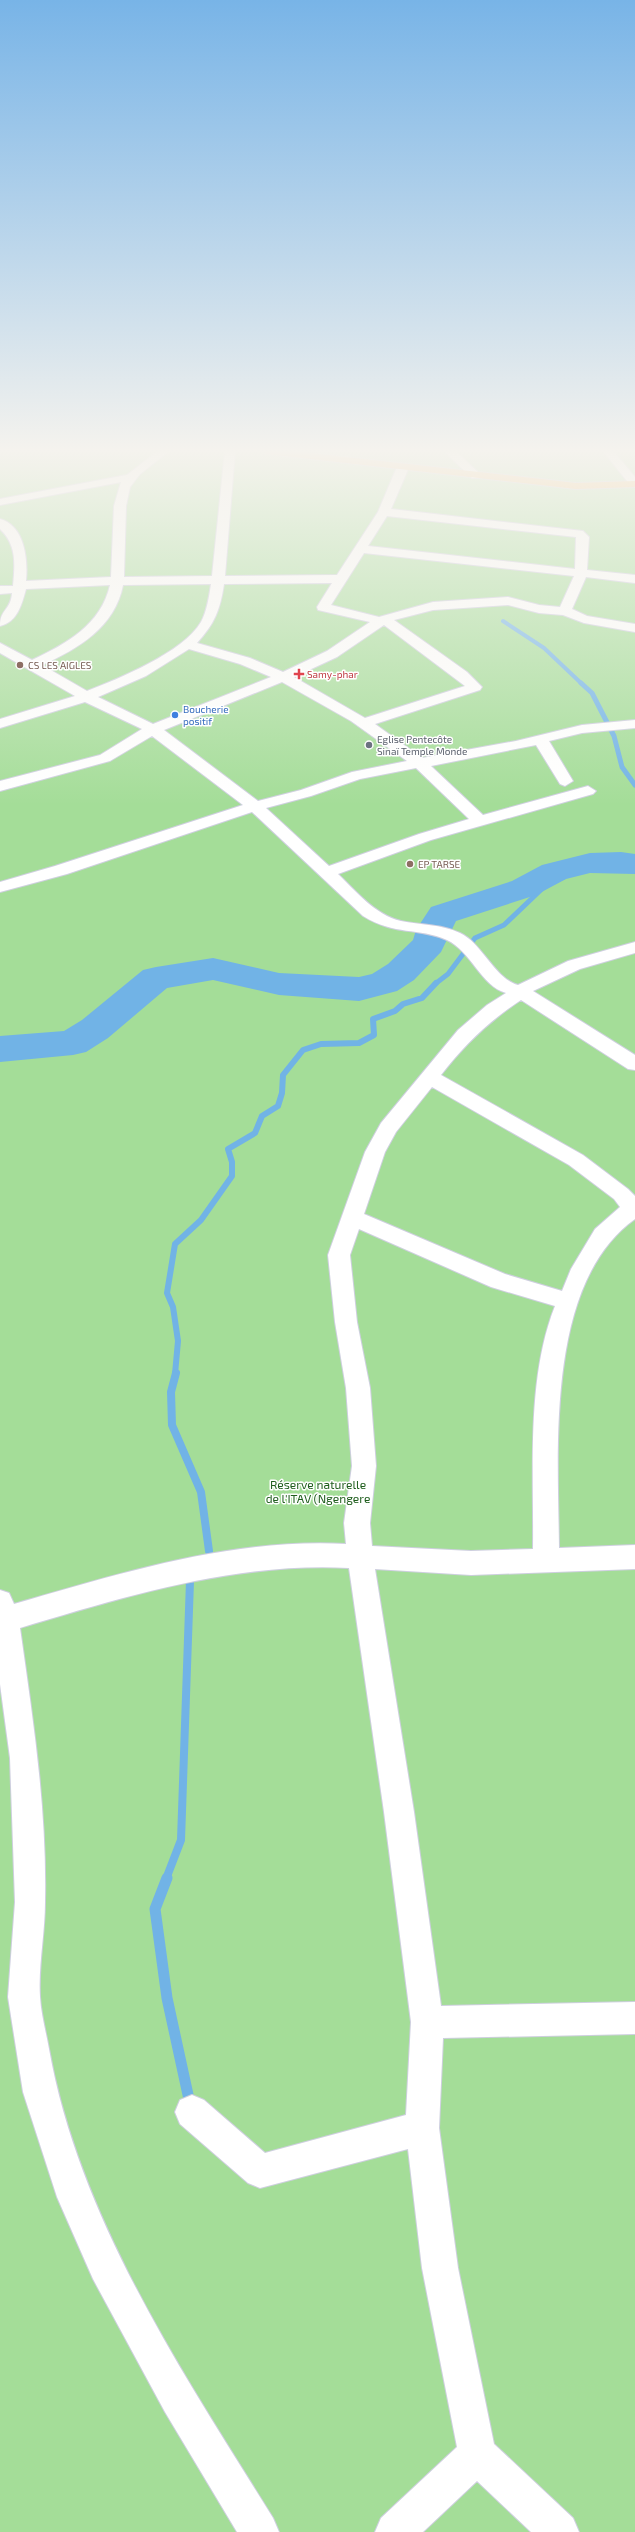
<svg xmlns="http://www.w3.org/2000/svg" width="635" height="2532" viewBox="0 0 635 2532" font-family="'Exo 2',sans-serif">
  <rect width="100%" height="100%" fill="#e9e5d9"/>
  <path fill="#a4dd98" d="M0 451H635V2532H0Z"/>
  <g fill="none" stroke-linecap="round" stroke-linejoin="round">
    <path stroke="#71b3e6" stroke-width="4" d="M503 621 544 648 582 684"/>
    <path stroke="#71b3e6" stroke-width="5" d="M581 683 592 693 614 736 622 767 635 785
      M435 984 448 974 475 938 504 925 546 885 564 877 568 869"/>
    <path stroke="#71b3e6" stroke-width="6" d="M175 1374 178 1341 173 1307 167 1293 175 1244 201 1220 232 1176V1162L228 1149 255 1133 262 1116 278 1106 282 1093 283 1075 303 1050 321 1044 359 1043 374 1035 373 1019 395 1011 403 1004 422 998 436 983"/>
    <path stroke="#71b3e6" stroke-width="8" d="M176 1373 171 1392 172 1425 201 1492 209 1551
      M166 1879 181 1840 190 1581"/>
    <path stroke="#71b3e6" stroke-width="11" d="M167 1878 155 1909 167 1998 190 2104"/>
    <path fill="#71b3e6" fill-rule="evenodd" d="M621 852 635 854V874L590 873 566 879 536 895 456 921 441 952 414 980 397 991 359 1001 279 995 213 980 167 988 108 1038 86 1052 73 1055 0 1062V1036L64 1031 82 1020 143 970 156 967 213 958 279 973 359 977 372 974 388 964 413 940 416 930 431 907 512 881 542 865 590 853Z"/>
    <g stroke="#cecfdf" stroke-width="2">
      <path id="street" d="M158 451H169L140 474 130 487 126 506 124 577 212 576 225 451H235L225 576 337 575 378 512 397 467 403 464 409 467 391 509 583 531 589 537 587 570 635 575V583L586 577 572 609 587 616 635 624V632L584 623 563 615 539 613 508 605 433 610 394 620 467 672 482 687 480 690 375 724 422 758 516 741 582 725 635 720V728L582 733 549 741 573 781 565 786 560 784 536 745 431 766 483 815 588 786 596 791 593 794 431 840 338 874C356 891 375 915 401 921 420 925 441 924 460 933 483 944 494 978 518 985L568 961 635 942V953L580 969 533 991 635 1055V1070L628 1069 521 1000C489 1021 464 1045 441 1075L583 1155 628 1189 635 1196V1219C545 1283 558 1450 559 1548L635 1545V1569L471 1575 375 1569 414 1812 441 2006 635 2002V2034L443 2038 439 2128 458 2268 494 2444 573 2518 579 2532H531L477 2481 423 2532H375L381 2518 457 2447 422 2268 408 2149 260 2188 248 2183 180 2124 175 2112 180 2100 192 2095 204 2100 265 2153 406 2115 411 2022 384 1812 349 1568C236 1562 127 1596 20 1628 33 1719 47 1810 45 1902 45 1934 38 1966 40 1997 41 2014 46 2032 49 2049 79 2219 183 2373 273 2518L279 2532H237L165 2412 93 2279 57 2197 23 2092 8 1997 15 1902 10 1758 0 1684V1590L9 1593 14 1604C122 1573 232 1538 346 1544L344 1523 352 1466 346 1388 335 1322 328 1255 365 1152 381 1123 458 1030 487 1005 506 993C481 986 471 951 447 940 418 927 395 936 363 916L252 812 67 874 0 892V882L55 866 243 805 152 736 110 761 0 791V781L100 755 142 729 85 702 0 728V719L75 696 0 653V643L32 660C66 644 101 625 110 585L26 589C22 603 18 622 0 626 0 609 11 610 12 593L0 594V586H13C15 564 17 545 0 529V519C25 526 28 560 26 581L111 577 114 506 121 482 0 505V499L127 475ZM387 516 576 537 575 569 368 546ZM364 553 574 576 560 607 539 605 508 597 433 602 379 617 331 605ZM332 583 317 607 318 610 370 622 327 651 283 672 250 658 197 643C215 623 220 610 224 584ZM211 584C209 597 207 611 201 622 184 652 118 679 87 691L42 665C78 649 115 627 123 585ZM384 625 465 686 365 718 294 677 337 657ZM189 649 240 664 271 677 153 724 98 697 146 676ZM282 682 351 721 407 761 352 772 301 790 258 801 164 730ZM416 768 469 819 419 834 329 866 266 808 311 796 360 779ZM432 1087 569 1165 614 1199 620 1207 595 1229 571 1269 562 1291 505 1274 364 1214 385 1152 396 1132ZM359 1229 491 1287 555 1306C526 1379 534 1471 533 1549L471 1551 372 1546 370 1523 376 1466 370 1388 357 1322 350 1255Z
        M444 451H455L480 474V478H472Z
        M603 451H613L635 477V487L631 486Z"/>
    </g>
    <g stroke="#c7c7c7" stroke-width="2">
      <path id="highway" d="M262 451H292L576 483 635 481V487L576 489 267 454Z"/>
    </g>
    <use href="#street" fill="#fff" fill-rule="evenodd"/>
    <use href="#highway" fill="#f4b659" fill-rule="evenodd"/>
  </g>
  <linearGradient id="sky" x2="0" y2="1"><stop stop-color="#78b4e7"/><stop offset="0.56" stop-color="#f5f3ee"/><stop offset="1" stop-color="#f5f3ee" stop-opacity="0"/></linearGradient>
  <rect width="635" height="805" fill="url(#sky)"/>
  <g fill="#8d6e63" stroke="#fff" stroke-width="1.5">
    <circle cx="20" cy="665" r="4"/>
    <circle cx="410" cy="864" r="4"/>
  </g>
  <path fill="#e0444e" stroke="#fff" stroke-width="1.5" d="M297 668h4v4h4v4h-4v4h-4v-4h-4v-4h4z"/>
  <circle fill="#3f7fe0" stroke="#fff" stroke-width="1.5" cx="175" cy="715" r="4"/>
  <circle fill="#6b7280" stroke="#fff" stroke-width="1.5" cx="369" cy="745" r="4"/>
  <g text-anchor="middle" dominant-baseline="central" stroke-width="3" stroke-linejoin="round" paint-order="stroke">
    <g font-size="10" fill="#785e54" stroke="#fff" text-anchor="start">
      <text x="28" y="665">CS LES AIGLES</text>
      <text x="418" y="864">EP TARSE</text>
    </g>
    <g font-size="10" fill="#be3a42" stroke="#fff" text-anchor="start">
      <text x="307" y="674">Samy-phar</text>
    </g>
    <g font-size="10" fill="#366cbe" stroke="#fff" text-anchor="start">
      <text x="183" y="709">Boucherie<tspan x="183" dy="12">positif</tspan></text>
    </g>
    <g font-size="10" fill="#5b616d" stroke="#fff" text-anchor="start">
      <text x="377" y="739">Eglise Pentecôte<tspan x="377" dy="12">Sinaï Temple Monde</tspan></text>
    </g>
    <g font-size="12" fill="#1f5e1d" stroke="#fff">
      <text x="318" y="1484">Réserve naturelle<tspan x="318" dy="14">de l'ITAV (Ngengere</tspan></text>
    </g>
  </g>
</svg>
